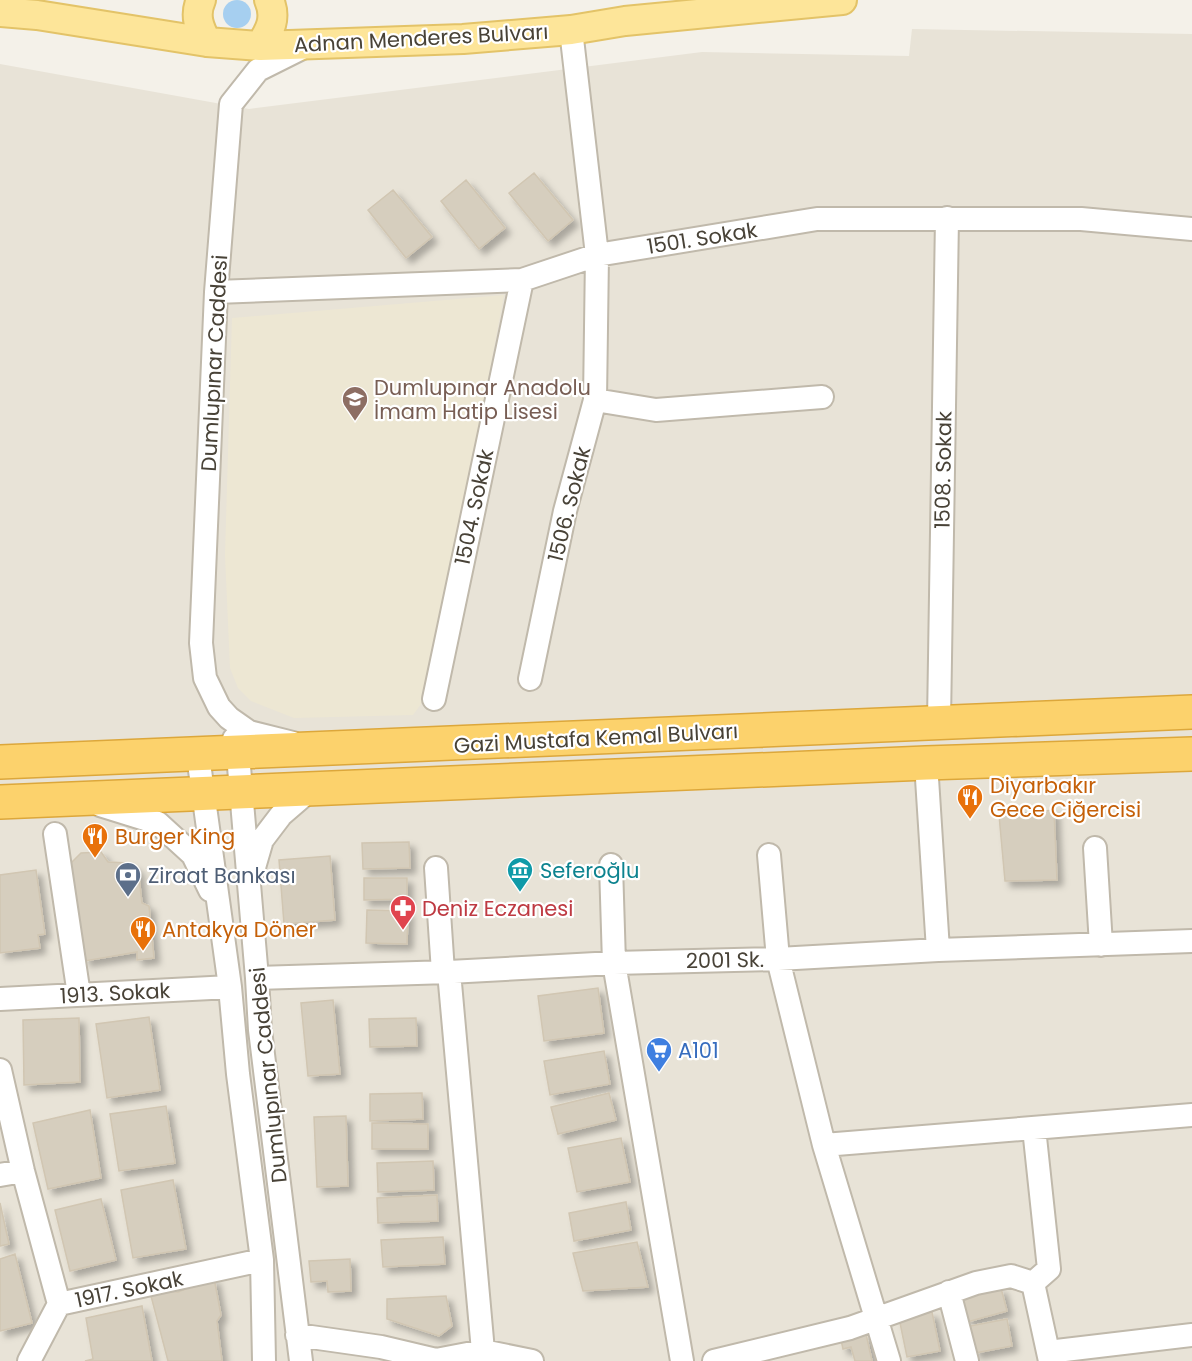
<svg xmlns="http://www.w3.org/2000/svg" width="1192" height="1361" viewBox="0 0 1192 1361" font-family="Poppins,sans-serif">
  <defs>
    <filter id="shadow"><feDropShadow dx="5.5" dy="5.5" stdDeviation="3" flood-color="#0004"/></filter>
  </defs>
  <rect width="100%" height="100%" fill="#f4f1e9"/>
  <path fill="#e8e3d7" d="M912 29 1192 34V1361H0V64L249 109 702 52 909 56Z"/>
  <path fill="#ede7d3" d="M504 295 429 693 413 715 294 718 251 701 238 688 230 668 225 555 232 318Z"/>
  <path fill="#a6cff0" d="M223 14a14 14 0 1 1 28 0a14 14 0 1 1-28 0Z"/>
  <path fill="#d6cebe" stroke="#d1c6b2" stroke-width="1.5" filter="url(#shadow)" d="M534 173 573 220 548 241 509 193Z
    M466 180 505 228 479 249 441 201Z
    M393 190 432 237 406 258 368 210Z
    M1054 810 1057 880 1005 881 999 815Z
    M409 842 410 868 363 869 362 843Z
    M101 852 108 862 128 863 138 869 142 903 149 906 154 958 137 960V952L85 961 71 863 81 853Z
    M330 856 335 920 284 924 279 860Z
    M36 870 45 934 38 935 40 948 0 953V875Z
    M364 878H407V899L364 900Z
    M367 910 408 911 407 944 366 943Z
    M598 988 604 1033 544 1041 538 996Z
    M333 1000 340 1074 308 1076 301 1003Z
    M149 1017 160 1090 107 1098 96 1024Z
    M79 1018 80 1082 24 1085 23 1020Z
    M416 1018 417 1046 370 1047 369 1019Z
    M604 1051 610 1084 550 1095 544 1061Z
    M422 1093 423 1119 370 1121V1094Z
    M609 1093 616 1120 558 1134 551 1107Z
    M166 1106 175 1163 119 1171 110 1114Z
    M90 1110 101 1178 48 1189 33 1123Z
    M346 1116 348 1186 317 1187 314 1117Z
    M372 1123 428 1124V1149H372Z
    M621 1138 630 1182 577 1192 568 1148Z
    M433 1161 434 1190 378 1192 377 1163Z
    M173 1180 186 1249 133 1258 121 1190Z
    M437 1195 438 1221 378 1223 377 1198Z
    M101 1199 116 1260 70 1271 55 1210Z
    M626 1202 631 1230 574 1241 569 1213Z
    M0 1203 9 1244 0 1246Z
    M443 1237 445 1264 383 1267 381 1240Z
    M637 1242 648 1287 583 1291 573 1253Z
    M15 1254 32 1323 0 1331V1259Z
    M350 1259 351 1291 328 1292 327 1281 311 1282 309 1261Z
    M214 1278 221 1315 217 1321 222 1361H168L151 1296 166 1291 178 1292Z
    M1001 1288 1007 1311 967 1322 961 1298Z
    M446 1296 452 1326 439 1336 387 1319V1299Z
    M142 1306 152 1361H85L93 1359 86 1318Z
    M932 1312 940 1351 907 1357 899 1318Z
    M1007 1319 1012 1346 975 1353 970 1326Z
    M866 1334 872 1361H855L851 1347 843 1349 841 1340Z"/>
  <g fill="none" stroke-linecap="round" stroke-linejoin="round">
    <g stroke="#c0b9ab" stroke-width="26">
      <path id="minor" d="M216 292 522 280 597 255 817 219H1081L1192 229
        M595 400 656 410 822 397
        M530 679 565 511 595 400 597 255 571 30
        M434 699 522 280
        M939 721 947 218
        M234 739 238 755 257 978 260 1030 301 1361
        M293 743 249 732 229 718 219 707 205 678 201 643 216 292 231 104 258 70 306 46
        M198 756 230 987 238 1074 262 1260 264 1361
        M926 763 938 950
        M100 805 158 823 193 855 210 890
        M55 834 79 995
        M1095 848 1101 945
        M769 855 778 959 824 1145 889 1361
        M611 865 614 963 682 1361
        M436 868 443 972
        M253 871 262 840 281 815 310 790
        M449 972 483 1351
        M257 978 449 972 614 963 778 959 938 950 1192 941
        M0 999 230 987
        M0 1070 23 1171 59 1304
        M824 1145 1192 1115
        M0 1175 23 1171
        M1033 1283 1049 1269 1034 1128
        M949 1292 967 1361
        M297 1335 381 1347 436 1360 483 1351 532 1361
        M1048 1352 1192 1335
        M29 1361 59 1304 262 1260
        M714 1361 850 1328 976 1283 1011 1276 1033 1283 1050 1361"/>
    </g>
    <g stroke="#e3c368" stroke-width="32">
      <path id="major" d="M201 0C194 15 199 28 207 42
        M0 12 37 15 207 42 260 46 463 39 571 30 625 21 842 0
        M260 46C270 31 277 18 269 0"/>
    </g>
    <g stroke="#dca73b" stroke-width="36">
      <path id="highway" d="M0 762C398 749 795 726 1192 712
        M0 802 926 763 1192 754"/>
    </g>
    <use href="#minor" stroke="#fff" stroke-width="22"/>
    <use href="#major" stroke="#fde599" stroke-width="28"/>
    <use href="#highway" stroke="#fcd26c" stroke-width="33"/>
  </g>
  <defs>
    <g id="school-pin" transform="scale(1.35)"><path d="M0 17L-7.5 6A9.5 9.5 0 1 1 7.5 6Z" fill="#8d6e63" stroke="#fff"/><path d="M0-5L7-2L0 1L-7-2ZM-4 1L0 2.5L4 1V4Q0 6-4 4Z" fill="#fff"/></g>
    <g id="restaurant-pin" transform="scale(1.35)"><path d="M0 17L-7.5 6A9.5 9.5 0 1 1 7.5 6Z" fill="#e8710a" stroke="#fff"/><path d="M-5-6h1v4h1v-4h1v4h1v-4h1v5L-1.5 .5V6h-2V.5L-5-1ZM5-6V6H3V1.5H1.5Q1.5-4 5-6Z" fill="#fff"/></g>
    <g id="museum-pin" transform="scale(1.35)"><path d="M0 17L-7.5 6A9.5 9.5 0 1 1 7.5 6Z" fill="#0f9aa8" stroke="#fff"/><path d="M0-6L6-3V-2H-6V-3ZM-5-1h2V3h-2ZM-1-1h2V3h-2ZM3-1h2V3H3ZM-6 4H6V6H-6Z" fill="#fff"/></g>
    <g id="bank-pin" transform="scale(1.35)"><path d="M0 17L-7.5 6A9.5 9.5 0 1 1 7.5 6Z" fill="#5c6f8a" stroke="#fff"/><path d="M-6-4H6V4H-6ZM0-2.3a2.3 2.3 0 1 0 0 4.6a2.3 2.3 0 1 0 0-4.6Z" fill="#fff"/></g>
    <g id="pharmacy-pin" transform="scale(1.35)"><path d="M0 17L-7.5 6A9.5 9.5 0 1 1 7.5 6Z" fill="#e0444e" stroke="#fff"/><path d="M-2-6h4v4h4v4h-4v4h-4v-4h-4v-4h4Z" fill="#fff"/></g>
    <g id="supermarket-pin" transform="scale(1.35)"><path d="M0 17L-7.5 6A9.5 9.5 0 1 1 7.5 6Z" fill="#3f7fe0" stroke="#fff"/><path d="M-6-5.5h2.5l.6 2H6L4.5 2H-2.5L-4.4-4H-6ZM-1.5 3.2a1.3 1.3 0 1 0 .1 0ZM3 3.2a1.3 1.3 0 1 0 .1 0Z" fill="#fff"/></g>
  </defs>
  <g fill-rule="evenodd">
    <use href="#school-pin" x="355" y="399"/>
    <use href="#restaurant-pin" x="970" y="797"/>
    <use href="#restaurant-pin" x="95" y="836"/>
    <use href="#museum-pin" x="520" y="870"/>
    <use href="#bank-pin" x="128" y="875"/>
    <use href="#pharmacy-pin" x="403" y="908"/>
    <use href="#restaurant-pin" x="143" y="929"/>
    <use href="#supermarket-pin" x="659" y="1050"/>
  </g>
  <g text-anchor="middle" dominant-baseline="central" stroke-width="4.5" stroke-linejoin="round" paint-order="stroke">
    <g font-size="21" fill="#484237" stroke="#fff">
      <text transform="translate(421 38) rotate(-3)">Adnan Menderes Bulvarı</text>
      <text transform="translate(702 238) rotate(-9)">1501. Sokak</text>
      <text transform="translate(214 363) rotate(-87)">Dumlupınar Caddesi</text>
      <text transform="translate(943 470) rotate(-89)">1508. Sokak</text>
      <text transform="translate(569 504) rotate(-76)">1506. Sokak</text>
      <text transform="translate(474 507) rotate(-78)">1504. Sokak</text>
      <text transform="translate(596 738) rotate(-3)">Gazi Mustafa Kemal Bulvarı</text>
      <text transform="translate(725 960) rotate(-1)">2001 Sk.</text>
      <text transform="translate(115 993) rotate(-3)">1913. Sokak</text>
      <text transform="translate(268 1075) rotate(-96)">Dumlupınar Caddesi</text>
      <text transform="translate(129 1289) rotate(-12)">1917. Sokak</text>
    </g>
    <g font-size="21" fill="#785e54" stroke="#fff" text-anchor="start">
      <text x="374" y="387">Dumlupınar Anadolu<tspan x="374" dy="24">İmam Hatip Lisesi</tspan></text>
    </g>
    <g font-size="21" fill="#c56008" stroke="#fff" text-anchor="start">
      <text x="990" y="785">Diyarbakır<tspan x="990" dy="24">Gece Ciğercisi</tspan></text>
      <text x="115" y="836">Burger King</text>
      <text x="162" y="929">Antakya Döner</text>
    </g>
    <g font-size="21" fill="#0d838f" stroke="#fff" text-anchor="start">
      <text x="540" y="870">Seferoğlu</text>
    </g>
    <g font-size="21" fill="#4e5e75" stroke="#fff" text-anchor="start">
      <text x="148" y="875">Ziraat Bankası</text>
    </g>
    <g font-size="21" fill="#be3a42" stroke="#fff" text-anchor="start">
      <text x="422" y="908">Deniz Eczanesi</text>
    </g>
    <g font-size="21" fill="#366cbe" stroke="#fff" text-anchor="start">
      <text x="678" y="1050">A101</text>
    </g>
  </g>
</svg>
